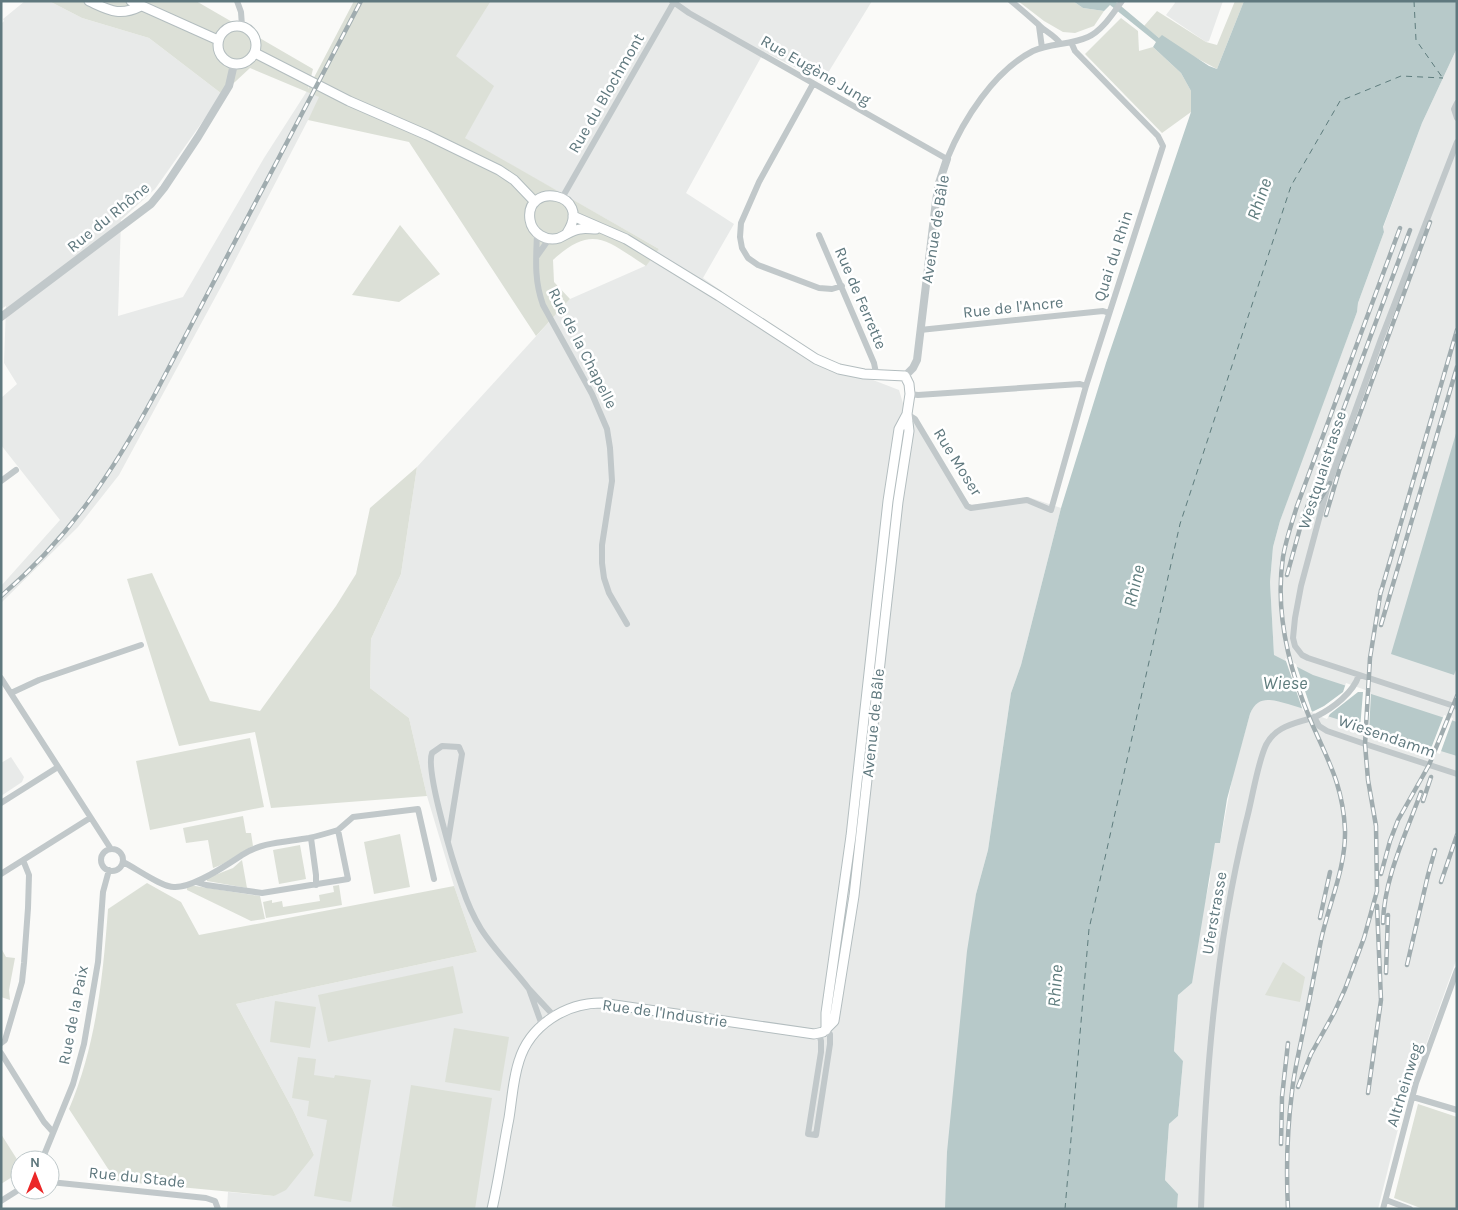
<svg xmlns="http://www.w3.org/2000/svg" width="1458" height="1210" viewBox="0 0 1458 1210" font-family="Karla,sans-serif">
  <rect width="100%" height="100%" fill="#fafaf8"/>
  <path fill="#e8eae9" d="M25 1H49L82 18 149 38 222 94 155 189 121 220 118 316 183 297 264 158 307 91 320 97 229 272 119 475 78 527 1 603V586L60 520 1 445V398L17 384 4 363 6 306 1 309V24L4 21 3 19Z
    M491 1H872L823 81 764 52 686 193 734 224 703 278 816 358 899 390 905 410 970 505 1028 497 1061 508 1021 665 1011 693 988 850 976 894 946 1209H227L228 1192 274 1196 314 1155 293 1110 236 1004 477 952 454 886 427 796 409 718 370 688 371 639 401 574 417 467 570 299 645 266 659 249 464 138 455 56Z
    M1174 1H1223L1209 41 1206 42 1166 15 1175 3Z
    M1457 48V958L1403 1109 1378 1209H1177L1178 1194 1165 1180 1169 1124 1178 1116 1183 1061 1174 1051 1178 995 1201 927V919L1210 880 1211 862 1215 843H1220L1233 774 1250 714 1274 655 1270 582 1273 547 1280 521 1299 467 1357 312 1358 303 1384 232 1383 228 1422 123Z
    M11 757 24 777 22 782 1 796V763Z"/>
  <path fill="#dce0d7" d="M49 1H196L313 69 308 89 354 1H491L456 56 494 86 465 138 659 249 646 266C607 241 593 223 553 260L554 282 570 299 536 336 409 142 308 120 319 97 250 68 222 94 149 38 82 18Z
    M1018 1H1073L1083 8 1104 11 1094 26 1075 33 1063 32 1044 21Z
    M1235 1H1244L1217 69 1159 38 1144 26 1157 11 1206 42 1217 45Z
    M1121 18 1138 31 1139 51 1153 47 1181 73 1191 91V112L1162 133 1085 54Z
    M400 225 440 274 399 302 352 295Z
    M417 467 401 574 371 639 370 688 409 718 427 796 271 808 255 732 179 746 127 579 152 573 210 701 260 711 336 606 356 574 370 508Z
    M250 738 264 807 150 830 136 761Z
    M243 816 246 833H251L253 846C239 853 228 863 213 868L208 840 186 843 183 828Z
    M400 834 410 887 374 894 364 842Z
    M300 845 306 879 279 884 273 850Z
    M242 860 247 888 207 881V879L210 877 233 868Z
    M147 883 181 902 199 935 454 886 477 952 236 1004 293 1110 314 1155 286 1190 274 1196 116 1181 69 1109C96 1046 103 977 108 909Z
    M189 885 260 896 265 919 251 921 187 890V887Z
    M339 885 342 905 266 918 263 902 272 900V903L282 901 283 907 320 901 319 895 334 892 333 886Z
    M1 948 6 957 15 958 9 990 10 1000 1 997Z
    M1283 962 1305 977 1300 1002 1265 995Z
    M453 966 463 1013 328 1042 318 995Z
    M275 1001 316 1007 310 1048 270 1042Z
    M454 1028 509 1037 500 1091 445 1082Z
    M298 1057 316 1059 314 1075 334 1078 335 1075 371 1080 351 1202 314 1196 327 1120 307 1116 309 1101 292 1098Z
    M411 1085 492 1098 475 1209H408L392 1206Z
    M1418 1104 1457 1117V1209H1423L1394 1198Z
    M1 1134 20 1164V1172L1 1184Z"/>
  <path fill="#b7c9c9" d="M1073 1H1115L1159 38 1162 35 1209 66 1217 69 1244 1H1457V48L1422 123 1383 227 1384 232 1358 303 1357 312 1280 521 1273 547 1270 582 1274 655 1313 675 1457 722V756L1288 704C1272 700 1258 694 1250 714L1227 799 1220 843H1215L1192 983 1178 995 1174 1051 1183 1061 1178 1116 1169 1124 1165 1180 1178 1194 1177 1209H945L947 1152 967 951 976 894 988 850 1011 693 1021 665 1061 508 1106 363 1191 112V91L1181 73 1153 47 1156 42 1110 5 1104 11 1083 8Z
    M1457 430V667L1454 675 1391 654Z"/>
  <path fill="#fafaf8" d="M1285 658 1296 664 1312 712 1324 706 1343 692 1346 683 1371 692 1369 732 1360 729 1363 692H1358L1330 714 1327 719 1316 715 1312 712 1308 713 1303 711Z
    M1444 715 1453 718 1440 754 1430 751Z"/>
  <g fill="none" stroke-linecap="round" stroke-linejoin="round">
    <path stroke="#5e7c7d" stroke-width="1" stroke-dasharray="6 5" stroke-linecap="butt" d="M1414 1 1416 40 1442 77
      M1065 1209 1089 929 1180 524 1291 186 1340 101 1401 76 1443 78"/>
    <g stroke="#b3bdbf" stroke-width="11">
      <path id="secondary" d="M89 1C109 10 119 17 141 6
        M131 1 218 40
        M218 45a19 19 0 1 1 38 0a19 19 0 1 1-38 0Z
        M255 53 349 101 427 135 499 170 514 180 535 202
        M567 233C594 192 524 181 530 220 532 233 546 242 559 238 566 235 572 230 580 229 585 228 591 229 596 229
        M826 1030V1013L851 836 888 501 899 429 907 414
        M492 1209C499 1179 503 1148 509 1118 512 1099 513 1079 519 1061 530 1025 566 1003 601 1003L814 1034 823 1032 834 1021 854 896 898 502 909 431 907 414 910 394 909 384 905 376 864 374 839 369 816 359 719 296 626 239 573 216"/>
    </g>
    <path stroke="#c1c8ca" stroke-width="6" d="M237 1 241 12 242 26
      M672 1 689 13 947 159C963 120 994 71 1033 51 1050 43 1071 45 1088 37 1102 31 1113 13 1122 1
      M1011 1C1021 9 1030 17 1039 25 1046 32 1054 35 1060 43
      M1039 26 1042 48
      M813 84 759 182 741 223 740 237 742 248 748 258 758 265 819 288 832 289 842 286
      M1457 103 1454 109 1457 118
      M1457 142 1381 339 1327 489 1301 586 1295 618 1293 638 1295 646 1302 655 1308 658 1457 707
      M562 198 674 2
      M537 234C536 259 534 280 543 305L592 394 607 429 610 448 612 481 602 545V563L604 578 609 593 627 624
      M819 235 874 363 876 373
      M537 256 549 239
      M920 330 1103 311 1109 313
      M910 394 918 395 1080 384 1086 386
      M907 414 915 419 967 506 971 508 1027 500 1051 510 1086 386 1163 146 1158 136 1075 51 1071 42
      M1 481 16 470
      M1 678 111 849
      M11 693 39 680 141 645
      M1314 717 1319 726 1327 731 1365 744 1457 774
      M1 803 58 767
      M338 830 353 817 418 809 434 879
      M311 838 316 875V885
      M448 841 462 754 459 747 442 746 432 753C425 771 454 865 462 887 467 902 473 916 481 929 495 951 514 969 529 989
      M101 860a11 11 0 1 1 22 0a11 11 0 1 1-22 0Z
      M123 862C136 868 161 887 174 887 193 888 227 865 242 855 261 842 287 842 309 838 318 836 328 833 338 830L348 879 262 893 206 885 196 882
      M1 874 90 818
      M542 1025 529 989 554 1016
      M819 1033 821 1041V1052L808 1134 816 1135 830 1044V1034L826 1030
      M1 1043 5 1040 22 982 24 963 28 908 29 875 23 860
      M1 1053 44 1122 53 1132
      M1413 1097 1457 1110
      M42 1160 73 1084 84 1044 98 962 103 892 109 870
      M50 1182 206 1198 215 1201 218 1209
      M1386 1200 1410 1209
      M1 1201 20 1189
      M1201 1209C1205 1079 1215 949 1246 822 1252 801 1257 764 1266 745 1277 724 1297 724 1317 716 1333 708 1353 693 1359 675
      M1383 1209 1416 1083 1457 970"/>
    <path stroke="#c1c8ca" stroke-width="8" d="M1 317 151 204 164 188 198 137 229 86 234 64
      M905 376 913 368 917 360 936 201 939 183 947 159"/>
    <use href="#secondary" stroke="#fff" stroke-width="9"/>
    <g stroke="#a0acaf" stroke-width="4.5">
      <path id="rail" d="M1326 515 1339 471 1430 222
        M1308 519 1330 483
        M1287 575 1302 521 1410 230
        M1380 595 1457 330
        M1 596C69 538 113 472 155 394L361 1
        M1381 625 1457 367
        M1423 801 1431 777
        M1381 874 1390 841 1398 820 1429 765 1457 696
        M1441 882 1457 835
        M1320 918 1330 872
        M1383 923C1384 878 1406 834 1421 792
        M1407 965 1428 875 1435 850
        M1386 973 1388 915
        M1298 1087 1311 1054 1334 1013 1345 989 1364 938 1377 891 1376 826 1368 780 1365 744 1370 658 1381 590
        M1368 1093 1381 1000 1377 906
        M1281 1144 1282 1097 1288 1043
        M1288 1209C1286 1170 1287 1131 1292 1092 1294 1072 1299 1052 1303 1032 1309 1002 1315 971 1321 940 1329 903 1346 868 1345 830 1343 784 1327 759 1310 719 1289 669 1275 611 1283 557 1286 539 1292 523 1297 506L1400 228"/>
    </g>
    <use href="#rail" stroke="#fff" stroke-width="2.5" stroke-dasharray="8" stroke-linecap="butt"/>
  </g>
  <g text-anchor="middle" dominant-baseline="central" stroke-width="5" stroke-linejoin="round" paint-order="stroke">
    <g font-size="16" fill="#5f787e" stroke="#fff">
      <text transform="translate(816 70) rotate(30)">Rue Eugène Jung</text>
      <text transform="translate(606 93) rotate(-60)">Rue du Blochmont</text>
      <text transform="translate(108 217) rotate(-39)">Rue du Rhône</text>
      <text transform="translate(935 229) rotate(-81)">Avenue de Bâle</text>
      <text transform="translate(1113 256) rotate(-72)">Quai du Rhin</text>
      <text transform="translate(861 298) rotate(67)">Rue de Ferrette</text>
      <text transform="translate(1013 307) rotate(-6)">Rue de l'Ancre</text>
      <text transform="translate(583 348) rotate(63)">Rue de la Chapelle</text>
      <text transform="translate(958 462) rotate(58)">Rue Moser</text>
      <text transform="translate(1322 470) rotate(-72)">Westquaistrasse</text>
      <text transform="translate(873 723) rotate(-84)">Avenue de Bâle</text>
      <text transform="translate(1387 736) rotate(19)">Wiesendamm</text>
      <text transform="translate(1214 913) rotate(-80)">Uferstrasse</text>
      <text transform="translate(665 1013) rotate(8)">Rue de l'Industrie</text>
      <text transform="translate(73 1015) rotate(-79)">Rue de la Paix</text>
      <text transform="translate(1404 1085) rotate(-73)">Altrheinweg</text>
      <text transform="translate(137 1177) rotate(6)">Rue du Stade</text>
    </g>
    <g font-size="18" font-style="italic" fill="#5e7c7d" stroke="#fff">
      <text transform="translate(1259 199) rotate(-71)">Rhine</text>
      <text transform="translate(1134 586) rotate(-77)">Rhine</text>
      <text x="1285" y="683">Wiese</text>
      <text transform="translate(1055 986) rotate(-86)">Rhine</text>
    </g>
  </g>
  <rect width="1458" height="1210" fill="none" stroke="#5f787e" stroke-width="5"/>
  <g transform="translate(35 1175)"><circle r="24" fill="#ffffff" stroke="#bfc9cb"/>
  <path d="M0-4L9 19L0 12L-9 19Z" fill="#eb2727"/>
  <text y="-8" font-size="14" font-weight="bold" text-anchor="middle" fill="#5f787e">N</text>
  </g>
</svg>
